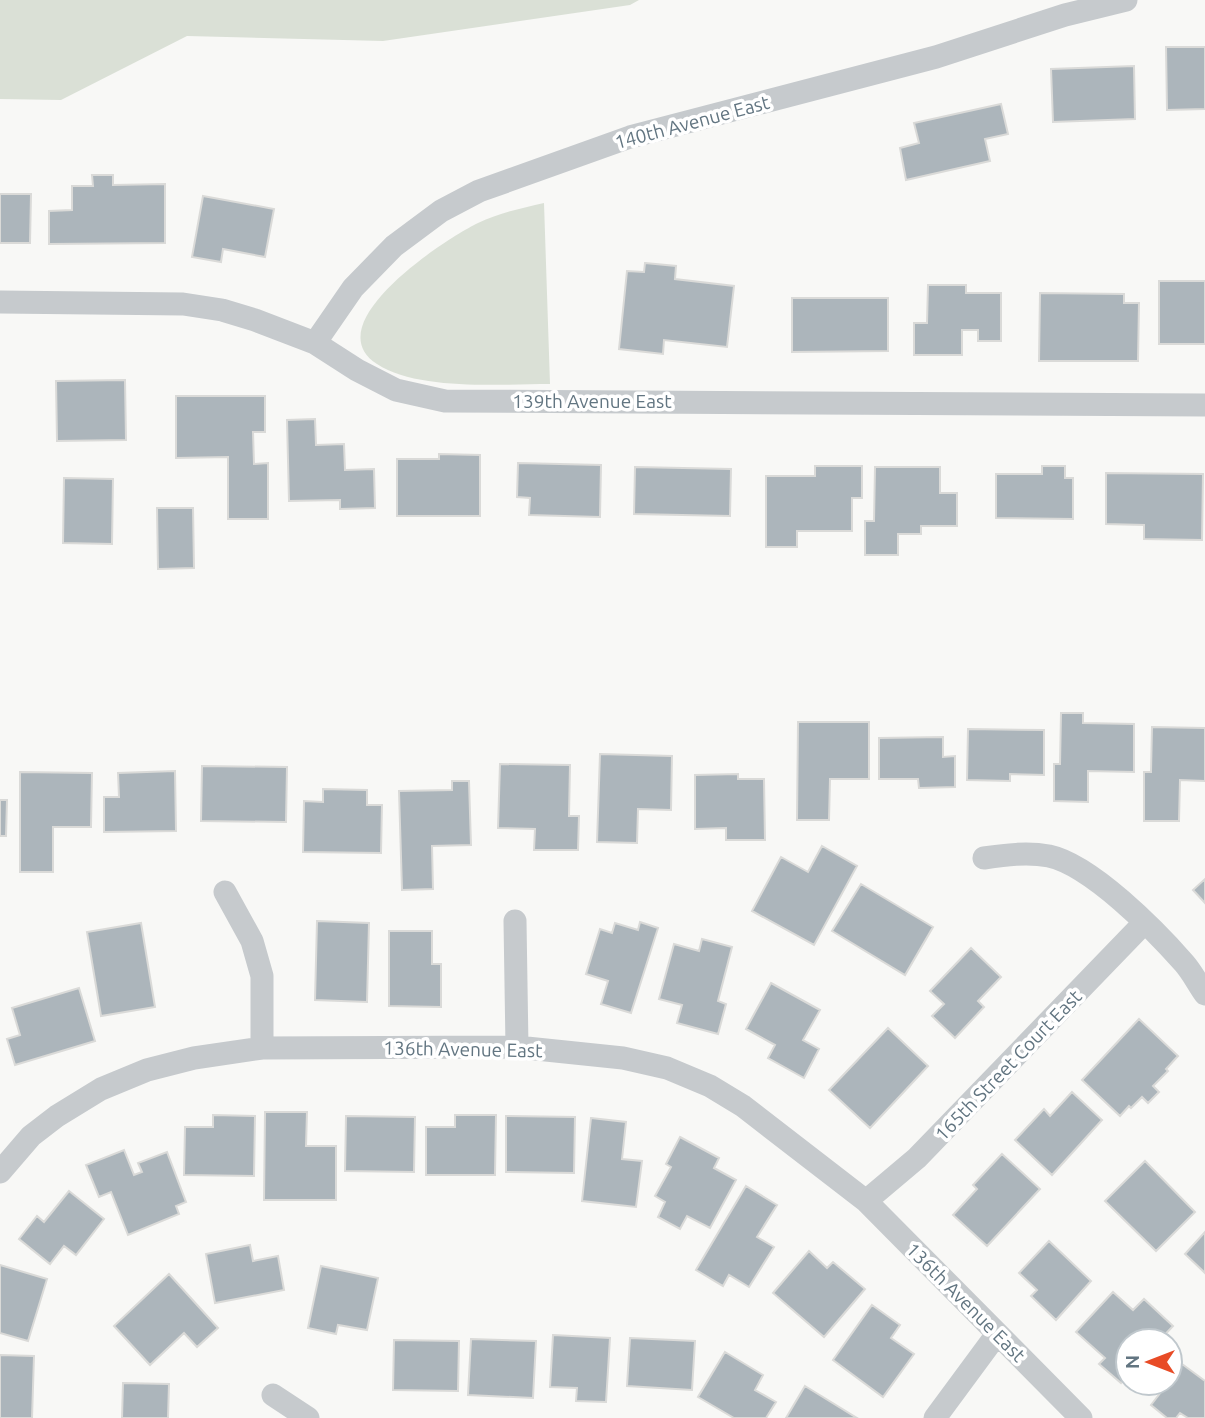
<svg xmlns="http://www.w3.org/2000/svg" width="1205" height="1418" viewBox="0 0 1205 1418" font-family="Ubuntu,sans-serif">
  <rect width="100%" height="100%" fill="#f8f8f6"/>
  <path fill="#dae0d6" d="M0 0H639L630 5 383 41 187 36 61 100 0 99Z
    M544 203 550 384C501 384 418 391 377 364 315 324 445 239 478 223 499 213 522 208 544 203Z"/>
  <path fill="#acb5bb" stroke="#dadad8" stroke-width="2" d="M1166 47H1205V109L1167 110Z
    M1134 66 1135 119 1053 122 1051 69Z
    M1001 104 1008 134 985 139 990 161 906 180 900 148 919 143 914 123Z
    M92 175H113V185L165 184V243L49 244V211L72 210V186H93Z
    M0 194H31L30 243H0Z
    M203 196 274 209 265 257 223 249 221 262 192 257Z
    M645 263 676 266 675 279 734 286 727 347 664 340 663 354 619 349 627 271 644 272Z
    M1159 281H1205V344H1159Z
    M928 285H966V293H1001V341H978V330H962V355H914V323H927Z
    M1040 293 1124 294V303H1139L1138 361H1039Z
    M792 298H888V351L792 352Z
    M125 380 126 440 57 441 56 381Z
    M176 396H265V432H253L254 464 268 463V519H228V457L176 458Z
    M315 419 316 445 344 444 345 470 374 469 375 508 340 509V500L289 501 287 420Z
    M439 454 480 455V516H397V459H439Z
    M518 463 601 465 600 517 529 515 530 498 517 497Z
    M815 466H862V498H852V531H797V547H766V476H815Z
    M1042 466H1065V478H1073V519L996 518V474H1042Z
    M635 467 731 469 730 516 634 514Z
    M875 467H940V493H957V526H921V534H898V555H865V521H874Z
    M1106 473 1203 474 1202 540 1144 539V525L1106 524Z
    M64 478 113 479 112 544 63 543Z
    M157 508H193L194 568 158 569Z
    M1061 713H1083V723L1134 724V772L1088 771V802L1054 801V764H1060Z
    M798 722H869V779H830L829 820H797Z
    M1152 727 1205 728V781L1180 780 1179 821H1144V772H1151Z
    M968 729 1044 730V775L1010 774V781L967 780Z
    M943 737V757L955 756V787L919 788 918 779H879V738Z
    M600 754 672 756 671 810 638 809 637 843 597 842Z
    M500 764 570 765 569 816H579L578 850H534L535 829 498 828Z
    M202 766 287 767 286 822 201 821Z
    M175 771 176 831 104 832V797H119L118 773Z
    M20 772 92 773 91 827H53V872H20Z
    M738 774V779H764L765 840H726V828L695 829V775Z
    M452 781H469L471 845 432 846 433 889 402 890 399 791 452 790Z
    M323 789 367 790V805H382L381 853 303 852 304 801 323 802Z
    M0 800H7L6 836H0Z
    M822 846 857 866 814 945 752 911 781 857 808 872Z
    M1205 879V903L1193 890Z
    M861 884 933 927 905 975 832 931Z
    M317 921 369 923 367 1002 315 1000Z
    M640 922 658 928 631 1013 601 1004 608 981 586 974 600 929 612 933 615 923 638 930Z
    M141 923 155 1007 101 1016 87 932Z
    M389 931H432V964H441V1007L389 1006Z
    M702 939 732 947 718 1001 726 1004 718 1034 677 1023 682 1005 659 999 674 944 699 951Z
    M971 948 1001 977 978 1001 984 1007 955 1038 932 1016 944 1004 930 991Z
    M771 983 820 1010 803 1040 819 1049 804 1078 768 1058 775 1045 746 1029Z
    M79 988 95 1041 15 1065 7 1039 20 1035 12 1008Z
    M1139 1019 1178 1056 1166 1069 1168 1071 1153 1086 1159 1092 1148 1103 1142 1097 1131 1108 1129 1106 1120 1116 1082 1080Z
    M888 1028 928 1066 870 1128 829 1090Z
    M1072 1092 1102 1120 1052 1175 1015 1140 1044 1109 1050 1116Z
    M265 1112H307L306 1146H336V1200H264Z
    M213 1115 255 1116 254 1176 184 1175 185 1127H213Z
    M455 1115H496L495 1175H426V1127H455Z
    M346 1116 415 1117 414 1172 345 1171Z
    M506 1116 575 1117 574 1173 506 1172Z
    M591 1118 626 1122 622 1159 642 1161 636 1207 582 1201Z
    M680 1137 719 1158 714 1168 736 1180 710 1228 687 1216 680 1229 658 1217 665 1202 655 1196 671 1167 666 1164Z
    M124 1150 134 1175 142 1172 138 1163 167 1152 186 1202 176 1206 179 1214 128 1235 111 1192 99 1197 86 1165Z
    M1002 1154 1040 1189 987 1246 953 1215 977 1189 973 1185Z
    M1145 1161 1195 1212 1156 1251 1105 1201Z
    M746 1186 777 1205 757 1237 774 1247 749 1287 729 1275 723 1286 696 1270Z
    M69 1191 104 1219 76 1255 64 1246 50 1264 19 1239 37 1216 44 1222Z
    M1205 1232V1273L1185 1254Z
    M1049 1241 1091 1281 1056 1320 1031 1296 1037 1290 1019 1273Z
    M250 1245 253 1261 278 1256 284 1290 215 1303 206 1254Z
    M809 1251 827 1268 833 1262 865 1289 824 1337 773 1293Z
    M0 1265 47 1279 28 1341 0 1333Z
    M321 1266 378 1278 367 1330 338 1325 336 1334 308 1328Z
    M169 1274 218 1328 197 1347 184 1333 150 1365 114 1326Z
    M1113 1292 1133 1310 1144 1299 1173 1326 1159 1341H1128V1375L1121 1383 1099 1364 1105 1358 1076 1332Z
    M872 1305 900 1325 891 1338 914 1354 883 1397 833 1360Z
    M553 1335 610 1338 606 1402 576 1401 577 1388 550 1387Z
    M630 1338 695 1341 692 1390 627 1386Z
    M471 1339 536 1341 533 1398 468 1395Z
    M394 1340 459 1341 458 1391 393 1390Z
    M725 1352 763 1375 755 1390 776 1402 766 1418H734L698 1397Z
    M0 1355 34 1356 32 1418H0Z
    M1182 1364 1205 1381V1418H1188L1180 1413 1176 1418H1167L1151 1405 1168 1383H1170V1380Z
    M123 1383 169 1384 168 1418H122Z
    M805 1386 857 1418H786Z"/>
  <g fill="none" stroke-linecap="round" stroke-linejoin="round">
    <path stroke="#c6cacd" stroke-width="23" d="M0 302 183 304 222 310 255 320 315 343 357 370 396 390 445 401 1205 405
      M315 343 353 288 394 246 441 211 479 191 630 137 936 57 1065 15 1126 0
      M984 858C1005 855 1027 852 1049 856 1091 865 1155 930 1184 963 1192 972 1198 984 1205 994
      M225 892 252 941 262 976V1048
      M515 921 517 1047
      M0 1172 31 1136 57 1116 101 1089 147 1070 194 1058 262 1048 517 1047 623 1058 667 1068 710 1086 743 1106 866 1201 1081 1418
      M866 1201 917 1158 1144 923
      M273 1395 308 1418
      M935 1418 997 1334"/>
  </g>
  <g text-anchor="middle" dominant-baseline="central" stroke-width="7" stroke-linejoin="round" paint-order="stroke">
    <g font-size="19" fill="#627581" stroke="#fff">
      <text transform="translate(692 122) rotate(-15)">140th Avenue East</text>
      <text x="592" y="401">139th Avenue East</text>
      <text transform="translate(463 1049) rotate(1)">136th Avenue East</text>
      <text transform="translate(1008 1065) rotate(-46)">165th Street Court East</text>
      <text transform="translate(966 1302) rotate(45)">136th Avenue East</text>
    </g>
  </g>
  <g transform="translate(1149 1362) rotate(270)"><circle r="33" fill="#ffffff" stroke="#c0c8cd" stroke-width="2"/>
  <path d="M0-5L12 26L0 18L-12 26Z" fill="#e84b26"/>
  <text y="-10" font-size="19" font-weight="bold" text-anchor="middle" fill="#627581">N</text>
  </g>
</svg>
